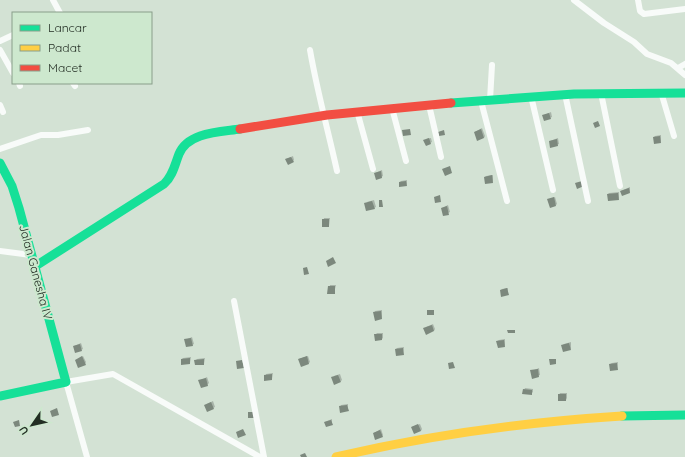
<svg xmlns="http://www.w3.org/2000/svg" width="685" height="457" viewBox="0 0 685 457" font-family="Quicksand,sans-serif">
  <rect width="100%" height="100%" fill="#d3e2d4"/>
  <path fill="#0003" d="M551 112 552 117 545 120 544 115Z
    M482 128 485 136 484 138 475 132Z
    M661 135V142L654 137 655 136Z
    M431 138 432 142 426 145V139Z
    M558 138 559 144 551 147 550 141Z
    M293 156 294 160 293 161 286 159Z
    M382 170 383 176 377 179 375 173Z
    M493 175V182L485 177 486 176Z
    M407 180V185L400 182 401 181Z
    M630 187V192L621 191 623 190Z
    M619 192V199L608 194 609 193Z
    M555 197 557 204 556 205 548 200Z
    M374 200 376 207 374 208 367 202Z
    M448 205 450 212 444 215 442 208Z
    M324 218H330L329 226H323Z
    M330 285H336L334 293H329Z
    M508 288V294L501 290 502 289Z
    M382 310V318L374 313 375 311Z
    M433 324 435 329 434 331 426 327Z
    M377 333H383V338L382 339 375 335Z
    M192 337 194 344 192 345 185 340Z
    M505 339V346L497 341 499 340Z
    M571 342V349L562 346 564 344Z
    M81 343 83 349 76 352 74 346Z
    M404 347 403 354 396 349 397 348Z
    M83 356 86 362 85 364 76 360Z
    M308 356 310 362 309 363 299 359Z
    M191 357 190 363 182 359 183 358Z
    M205 358 204 364 196 360 197 359Z
    M618 362 617 369 610 364 612 363Z
    M539 368 540 375 533 377 532 371Z
    M273 373 272 379H265L266 374Z
    M340 374 342 380 341 381 334 376Z
    M207 377 209 383 207 385 199 381Z
    M525 388 533 389V392L531 394 524 390Z
    M560 393H567V398L566 400 559 395Z
    M213 401 215 407 213 408 207 404Z
    M348 404V410L340 407 341 405Z
    M332 419V425L325 422 327 421Z
    M420 424 422 429 421 431 412 427Z
    M381 429 383 435 382 436 374 433Z"/>
  <path fill="#7c887d" d="M549 113 551 119 544 121 542 115Z
    M598 121 600 126 595 128 593 123Z
    M410 129 411 135 403 136 402 130Z
    M481 129 484 138 477 141 474 132Z
    M444 130 445 135 439 136 438 132Z
    M660 136 661 143 654 144 653 137Z
    M429 138 431 144 426 146 423 140Z
    M557 139 558 146 550 148 549 141Z
    M291 157 294 162 288 165 285 159Z
    M450 166 452 173 445 176 442 169Z
    M381 171 382 178 376 180 374 173Z
    M492 175 493 183 485 184 484 177Z
    M406 181 407 186 399 187V182Z
    M582 181 584 186 577 189 575 183Z
    M629 188 630 193 622 196 620 191Z
    M618 193 619 200 608 201 607 194Z
    M440 195 441 202 435 203 434 197Z
    M554 197 556 206 550 208 547 199Z
    M379 200H382L383 207H379Z
    M372 201 375 209 366 211 364 203Z
    M447 206 449 215 443 216 441 208Z
    M322 219H329V227H322Z
    M333 257 336 263 328 267 326 261Z
    M307 267 309 274 304 275 303 268Z
    M328 286H335V294H327Z
    M507 288 509 295 501 297 500 290Z
    M427 310H434V315H427Z
    M381 311 382 319 375 321 373 312Z
    M432 325 434 331 426 335 423 328Z
    M507 330H515V333H508Z
    M374 334H382V340L375 341Z
    M191 338 193 346 186 347 184 339Z
    M504 340 505 347 498 348 496 341Z
    M569 343 571 350 563 352 561 345Z
    M80 344 82 351 75 353 73 346Z
    M403 348 404 355 396 356 395 349Z
    M82 356 86 365 78 368 75 360Z
    M307 356 309 364 301 367 298 359Z
    M190 358V364L181 365V359Z
    M204 359V365H195L194 360Z
    M549 359H556V364L550 365Z
    M242 360 244 368 237 369 236 361Z
    M453 362 455 368 449 369 448 363Z
    M617 363 618 370 610 371 609 364Z
    M538 369 539 377 532 379 530 370Z
    M272 374V380L264 381V375Z
    M338 375 341 382 334 385 331 377Z
    M206 378 208 386 201 388 198 380Z
    M523 389 532 390V395L522 394Z
    M558 394H566V401H558Z
    M211 402 214 409 207 412 204 405Z
    M347 405 349 411 340 413 339 406Z
    M57 408 59 415 52 417 50 411Z
    M248 412H253L254 418H248Z
    M19 420 20 426 15 427 13 422Z
    M331 420 333 425 326 427 324 422Z
    M418 424 421 431 414 434 411 427Z
    M243 429 246 435 238 438 236 432Z
    M380 430 383 437 375 440 373 433Z
    M305 453 307 457H301L300 455Z"/>
  <g fill="none" stroke-linecap="round" stroke-linejoin="round">
    <path stroke="#f8fbf9" stroke-width="6" d="M53 0 60 13
      M574 0 604 23 634 42 647 54 671 63 685 75
      M638 0 640 11 644 14 685 9
      M0 41 13 35
      M0 50 13 73
      M310 50C317 91 328 130 337 171
      M678 68 685 64
      M19 83 20 86
      M73 83 75 86
      M661 92 674 136
      M601 93 620 186
      M565 94 588 201
      M531 96 553 190
      M490 100 492 65
      M481 101 507 201
      M0 105 3 112
      M429 105 441 157
      M392 108 406 161
      M357 111 373 169
      M0 149 41 135H58L88 130
      M0 251 31 255
      M234 301 264 457
      M87 457 66 382 113 374 260 457"/>
    <path stroke="#16e098" stroke-width="9" d="M451 103 574 94 685 93
      M0 163 12 186 19 208 66 382 0 396
      M34 267 164 184C173 176 175 164 179 154 188 132 220 132 240 129
      M622 416 685 415"/>
    <path stroke="#ffcf43" stroke-width="9" d="M336 457C429 435 527 422 622 416"/>
    <path stroke="#f24e42" stroke-width="9" d="M240 129 327 115 451 103"/>
  </g>
  <g text-anchor="middle" dominant-baseline="central" stroke-width="4" stroke-linejoin="round" paint-order="stroke">
    <g font-size="12" fill="#232e24" stroke="#cde8ce">
      <text transform="translate(36 272) rotate(75)">Jalan Ganesha IV</text>
    </g>
  </g>
  <rect x="12" y="12" width="140" height="72" fill="#cde8ce" stroke="#899e8a"/>
  <rect x="20" y="25" width="20" height="6" fill="#16e098" stroke="#899e8a"/>
  <text x="48" y="32" font-size="12" fill="#232e24">Lancar</text>
  <rect x="20" y="45" width="20" height="6" fill="#ffcf43" stroke="#899e8a"/>
  <text x="48" y="52" font-size="12" fill="#232e24">Padat</text>
  <rect x="20" y="65" width="20" height="6" fill="#f24e42" stroke="#899e8a"/>
  <text x="48" y="72" font-size="12" fill="#232e24">Macet</text>
  <g transform="translate(32 425) rotate(236)" stroke="#cde8ce" stroke-width="3" paint-order="stroke">
  <path d="M0-3L7 15L0 10L-7 15Z" fill="#232e24"/>
  <text y="-6" font-size="11" font-weight="bold" text-anchor="middle" fill="#232e24">U</text>
  </g>
</svg>
